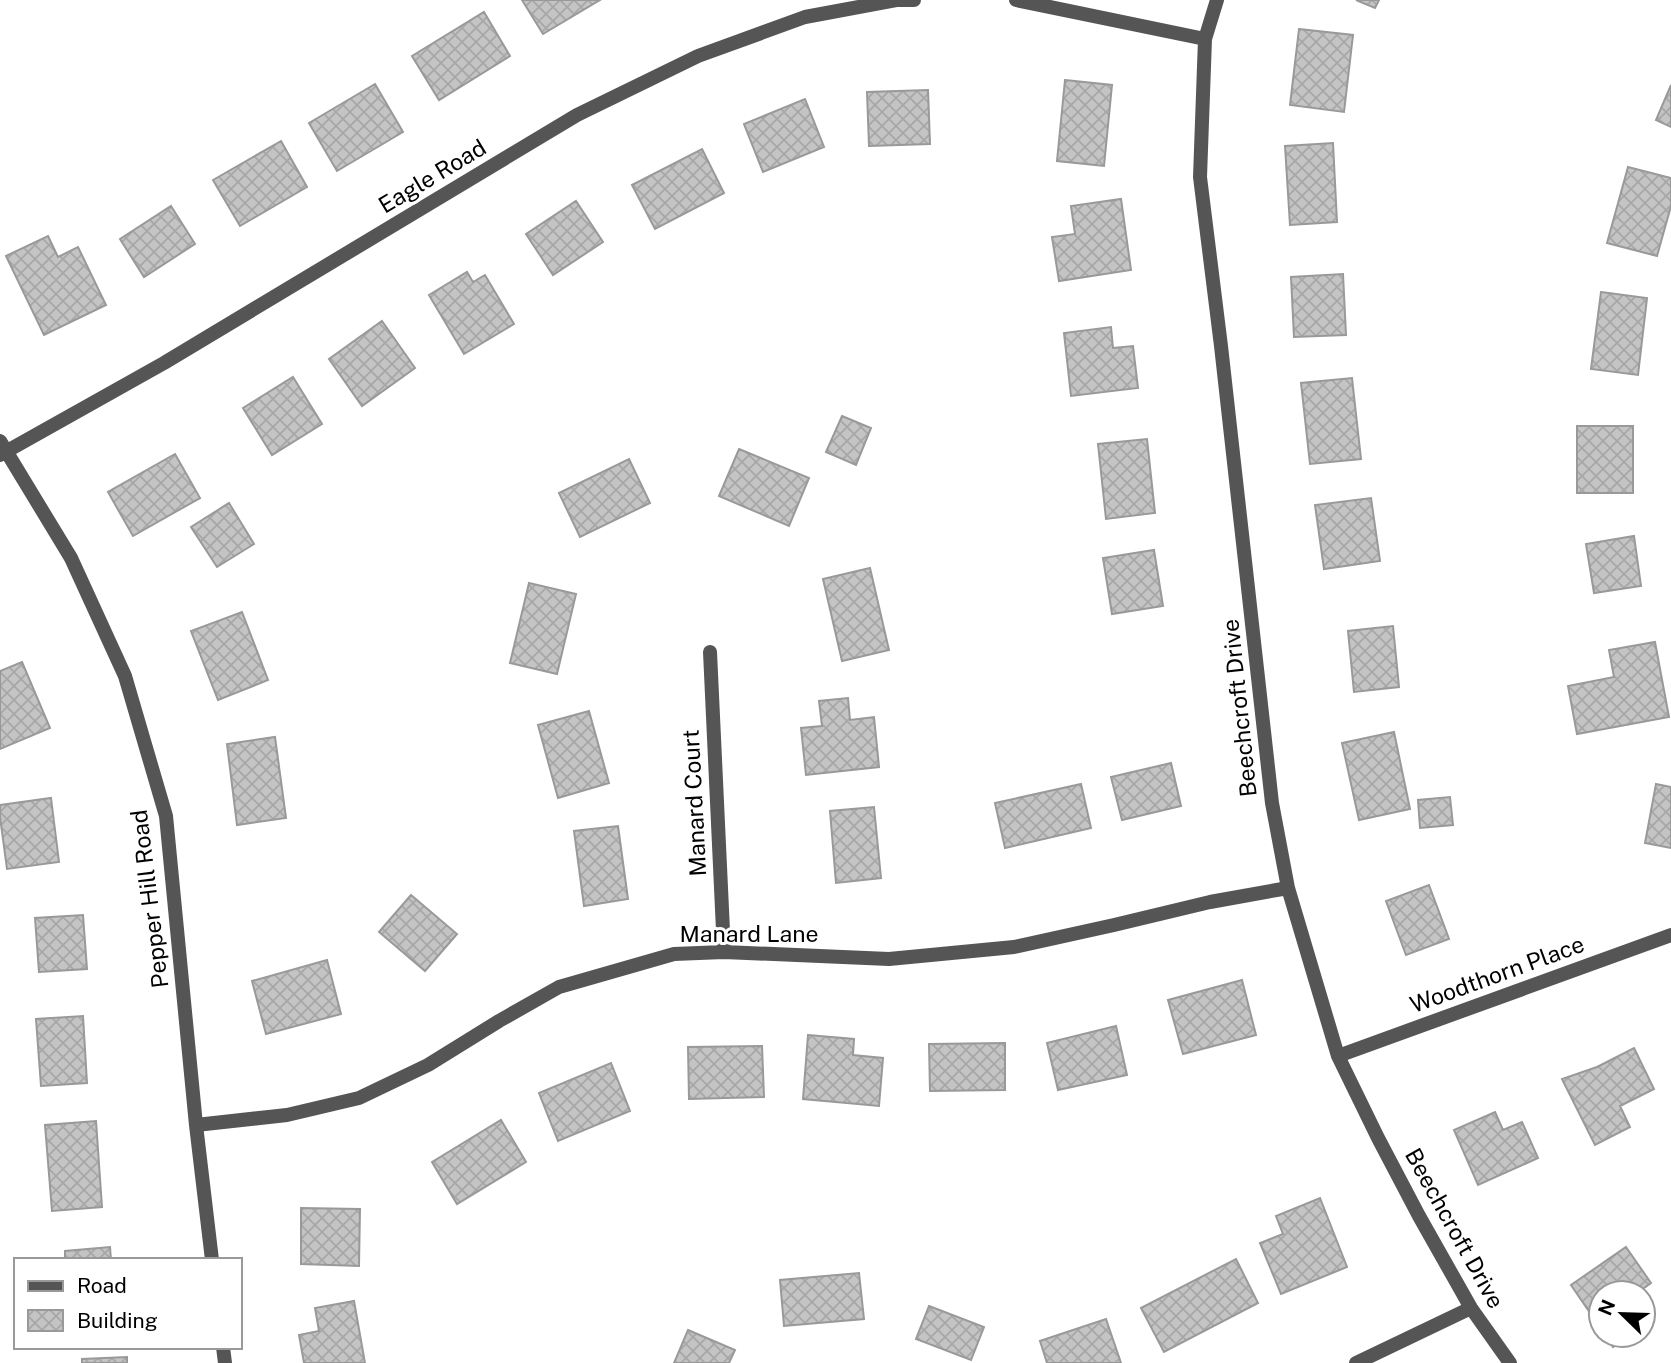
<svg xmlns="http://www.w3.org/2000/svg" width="1671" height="1363" viewBox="0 0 1671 1363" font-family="'Public Sans',sans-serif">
  <defs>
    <pattern id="building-cross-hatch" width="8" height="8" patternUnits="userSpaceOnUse" patternTransform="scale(1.75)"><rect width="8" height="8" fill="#c4c4c4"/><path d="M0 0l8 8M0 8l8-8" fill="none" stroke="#a7a7a7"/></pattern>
  </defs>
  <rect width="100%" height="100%" fill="#fff"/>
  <path fill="url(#building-cross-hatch)" stroke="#999" stroke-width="2" d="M522 0H600L543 34Z
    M1356 0H1379L1375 8Z
    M484 12 510 56 439 100 412 56Z
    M1299 29 1353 35 1344 112 1290 105Z
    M1065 80 1112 85 1104 166 1057 161Z
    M375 84 403 132 337 171 309 123Z
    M1671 85V127L1656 120Z
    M928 90 930 144 869 146 867 92Z
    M805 99 824 147 763 172 744 124Z
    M281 141 307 187 240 226 213 180Z
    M1333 143 1337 222 1290 225 1285 146Z
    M702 149 724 193 655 229 632 185Z
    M1628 167 1671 178V206L1657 256 1607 243Z
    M1121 199 1131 270 1059 281 1052 237 1075 234 1071 206Z
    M576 201 603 242 553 275 526 234Z
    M171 206 195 244 144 277 120 239Z
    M48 236 58 257 78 247 106 305 44 335 6 256Z
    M467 272 473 282 485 275 514 324 464 354 429 295Z
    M1343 274 1346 335 1294 337 1291 277Z
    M1601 292 1647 298 1638 375 1591 369Z
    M382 321 415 368 362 406 329 359Z
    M1111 327 1113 348 1133 346 1138 388 1071 396 1064 333Z
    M293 377 322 424 272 455 243 408Z
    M1352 378 1361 459 1310 464 1301 383Z
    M842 416 871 428 856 465 826 452Z
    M1577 426H1633V493H1577Z
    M1147 439 1155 513 1106 519 1098 444Z
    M739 449 809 478 789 526 719 496Z
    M175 454 200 498 133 536 108 492Z
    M629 459 650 503 580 537 559 493Z
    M1371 498 1380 561 1324 569 1315 505Z
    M229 503 254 544 217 567 191 527Z
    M1634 536 1641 586 1594 593 1586 544Z
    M1154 550 1163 606 1112 614 1103 558Z
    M870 568 889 650 842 661 823 579Z
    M529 583 576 594 557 674 510 663Z
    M242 612 268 680 218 700 191 631Z
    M1393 626 1399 687 1354 692 1348 631Z
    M1655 642 1669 717 1577 734 1568 686 1614 677 1609 650Z
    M22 662 50 728 0 749V671Z
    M848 698 850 720 874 717 879 767 806 775 801 728 822 726 819 701Z
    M589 711 609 783 558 798 538 725Z
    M1394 732 1410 809 1359 820 1342 743Z
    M275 737 286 818 237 825 227 744Z
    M1171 763 1181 806 1122 820 1111 777Z
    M1081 784 1091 828 1005 848 995 803Z
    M1656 784 1671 787V848L1645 843Z
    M1450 797 1453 825 1420 828 1418 800Z
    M51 798 59 862 7 869 0 817V805Z
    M874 807 881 878 836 883 830 811Z
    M618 826 628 899 584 906 574 831Z
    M1429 885 1449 939 1406 955 1386 901Z
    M411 895 457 934 425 971 379 932Z
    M83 915 87 969 39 972 35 918Z
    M327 960 341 1014 266 1034 252 981Z
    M1242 980 1256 1035 1183 1054 1168 1000Z
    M83 1016 87 1083 41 1086 36 1019Z
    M1116 1026 1127 1075 1058 1090 1047 1043Z
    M808 1035 854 1039 853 1055 883 1058 879 1106 803 1099Z
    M1005 1043V1090L930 1091 929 1044Z
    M762 1046 764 1097 689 1099 688 1047Z
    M1634 1048 1654 1089 1620 1106 1630 1127 1595 1145 1562 1079 1597 1067Z
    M611 1063 630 1111 558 1141 539 1093Z
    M1495 1112 1503 1130 1522 1122 1538 1158 1478 1185 1454 1130Z
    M501 1120 526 1162 457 1204 432 1162Z
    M96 1121 102 1207 52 1211 45 1125Z
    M1320 1198 1347 1267 1281 1294 1260 1243 1283 1234 1276 1216Z
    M301 1208 360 1209 359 1266 301 1264Z
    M110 1247 111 1260H65V1251Z
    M1626 1247 1651 1283 1637 1293H1601V1329L1571 1285Z
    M1236 1259 1258 1303 1164 1352 1141 1308Z
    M859 1273 864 1319 784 1326 780 1280Z
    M354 1301 365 1363H304L299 1335 319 1331 315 1308Z
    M929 1306 984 1327 971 1360 916 1339Z
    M1643 1311 1650 1321 1643 1326Z
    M1106 1319 1121 1363H1047L1040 1341Z
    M688 1330 735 1350 729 1363H674Z
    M1605 1335H1630L1613 1347Z
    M127 1357V1363H82V1359Z"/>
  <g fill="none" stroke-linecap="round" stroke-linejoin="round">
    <path stroke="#555" stroke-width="14" d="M1016 0 1205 39
      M1217 0 1205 39 1200 177 1221 346 1272 803 1288 888 1338 1056 1378 1138 1419 1216 1471 1308 1510 1363
      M0 441 71 558 125 676 166 816 196 1125 212 1260
      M0 455 164 363 577 115 698 56 805 17 896 0H914
      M710 652 724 952
      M1338 1056 1671 935
      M196 1125 287 1115 359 1098 428 1065 499 1021 559 987 674 954 724 952 889 959 1014 947 1114 925 1210 902 1288 888
      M223 1347 225 1363
      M1356 1363 1471 1308"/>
  </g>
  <g text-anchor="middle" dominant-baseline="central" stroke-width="6" stroke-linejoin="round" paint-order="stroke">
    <g font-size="23" fill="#000" stroke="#fff">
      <text transform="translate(432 176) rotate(-31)">Eagle Road</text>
      <text transform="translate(1239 708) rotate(-96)">Beechcroft Drive</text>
      <text transform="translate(694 803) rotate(-93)">Manard Court</text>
      <text transform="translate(149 899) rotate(-97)">Pepper Hill Road</text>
      <text x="749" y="933">Manard Lane</text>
      <text transform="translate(1497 974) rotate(-20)">Woodthorn Place</text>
      <text transform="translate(1455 1228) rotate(61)">Beechcroft Drive</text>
    </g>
  </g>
  <rect x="14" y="1258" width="228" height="91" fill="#ffffff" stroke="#999999" stroke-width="2"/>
  <rect x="28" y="1281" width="35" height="10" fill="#555555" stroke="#999999" stroke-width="2"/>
  <text x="77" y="1293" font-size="21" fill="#000000">Road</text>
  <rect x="28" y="1310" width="35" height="21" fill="url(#building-cross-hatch)" stroke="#999999" stroke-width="2"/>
  <text x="77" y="1328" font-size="21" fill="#000000">Building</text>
  <g transform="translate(1622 1314) rotate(293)"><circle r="33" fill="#ffffff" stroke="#999999" stroke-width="2"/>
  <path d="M0-5L12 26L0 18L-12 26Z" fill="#000000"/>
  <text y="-10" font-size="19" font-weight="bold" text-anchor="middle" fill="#000000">N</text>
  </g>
</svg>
